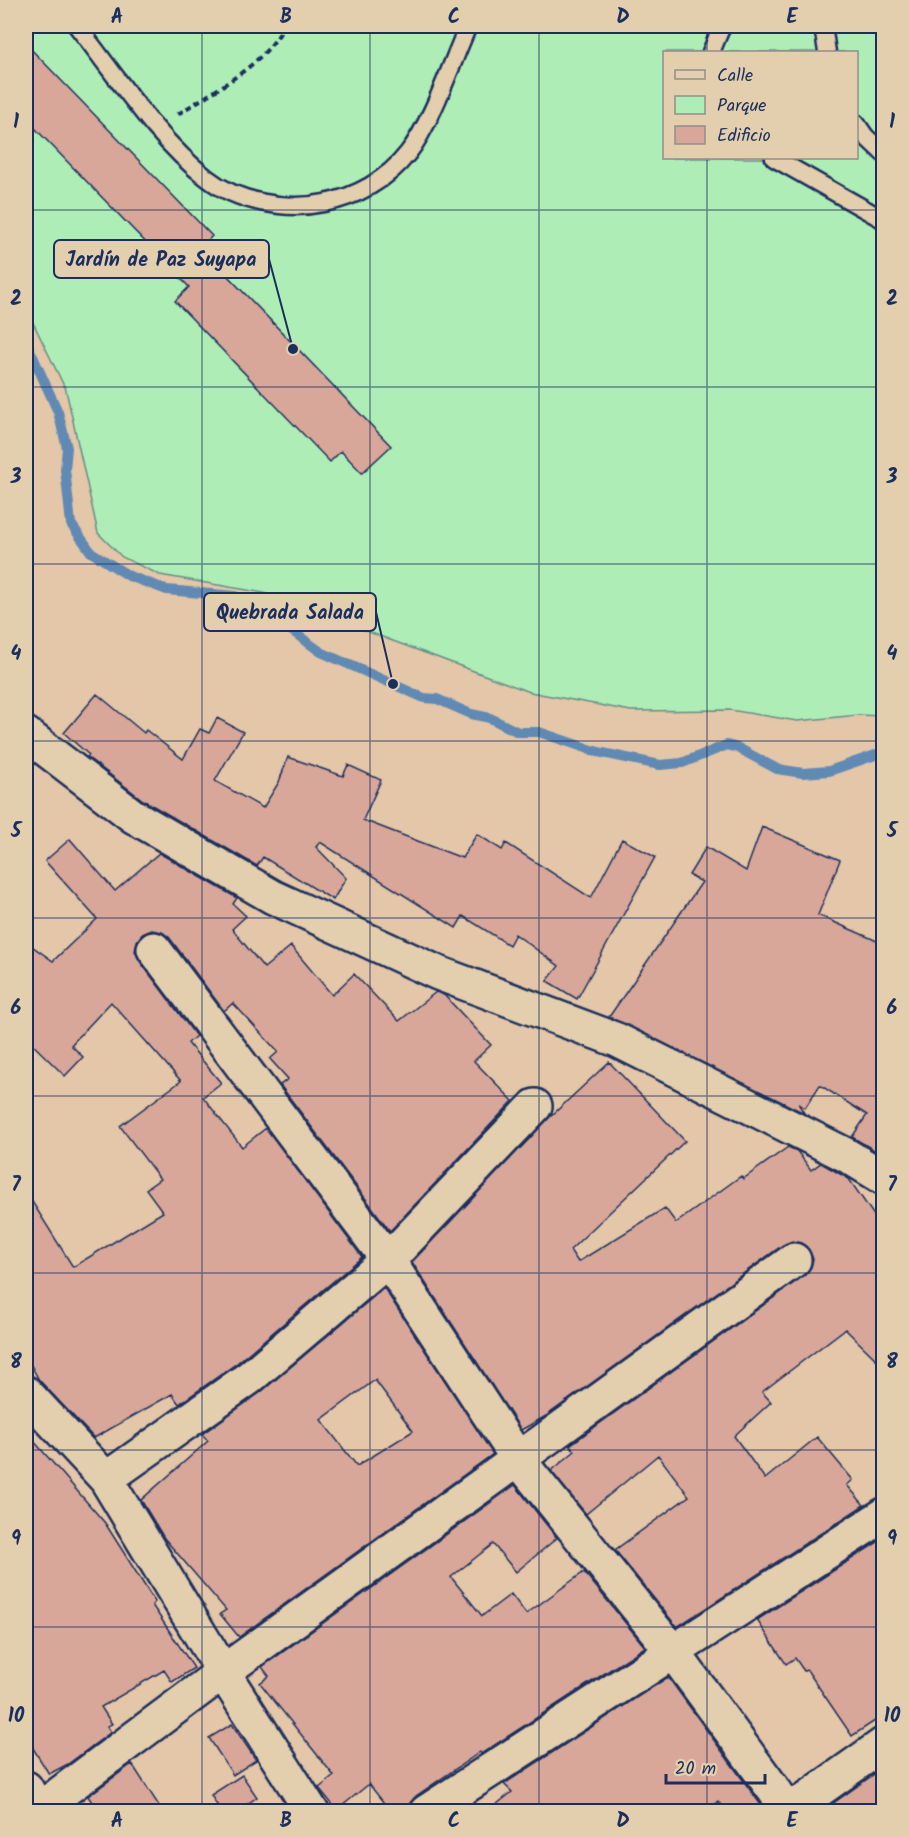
<svg xmlns="http://www.w3.org/2000/svg" width="909" height="1837" viewBox="0 0 909 1837" font-family="Kalam,sans-serif">
  <rect width="100%" height="100%" fill="#e4c6a8"/>
  <filter id="ink" filterUnits="userSpaceOnUse"><feTurbulence type="fractalNoise" baseFrequency=".0167" numOctaves="2"/><feDisplacementMap in="SourceGraphic" scale="12" xChannelSelector="R" yChannelSelector="G"/><feConvolveMatrix kernelMatrix="1 2 1 2 8 2 1 2 1" color-interpolation-filters="sRGB"/></filter>
  <g filter="url(#ink)">
    <path fill="#aeeeb6" stroke="#648e8a" stroke-width="1.5" fill-rule="evenodd" d="M26 26H883V716L859 715 797 721 730 710 631 711 530 692 264 593 160 575 122 557 98 533 66 390 26 308ZM664 52H856V158H664Z"/>
    <g fill="none" stroke-linecap="round" stroke-linejoin="round">
      <path stroke="#618ab4" stroke-width="10" d="M26 341 58 412 67 448 65 469 71 524 91 552 129 576 167 590 235 596 259 607 321 652 424 698 437 699 471 714 490 718 518 732H539L598 752 660 765 682 763 727 745 738 748 777 769 803 773 829 771 884 752"/>
    </g>
    <path fill="#d8a799" stroke="#1b2f5e" stroke-width="1.5" fill-rule="evenodd" d="M26 44 212 236 201 248 391 446 362 473 341 451 330 462 175 301 189 287 26 119Z
      M97 694 144 733 146 730 183 759 200 729 209 733 217 718 243 732 215 781 263 808 279 782 288 757 343 776 348 765 381 780 363 820 462 858 477 834 502 850 506 843 591 898 622 839 655 857 577 999 547 981 559 966 515 934 509 945 463 916 456 928 320 842 316 847 346 878 333 900 263 857 257 866 143 800 87 757 89 755 64 733Z
      M762 827 840 860 818 915 884 944V1156L852 1137 867 1115 820 1085 805 1108 798 1103 804 1113 609 1017 702 882 689 875 706 847 746 871Z
      M70 839 115 891 159 853 237 898 233 904 246 916 232 929 264 968 291 946 332 995 354 974 399 1021 436 992 444 995 491 1045 474 1061 513 1101 390 1231 280 1085 288 1079 270 1059 278 1052 233 1003 224 1011 169 937 162 932 152 930 142 934 137 941 135 951 139 960 196 1036 188 1043 221 1083 203 1097 242 1147 266 1128 362 1257 237 1363 179 1404 172 1394 94 1438 39 1380 26 1356V1192L73 1267 163 1212 146 1189 160 1179 120 1126 181 1081 111 1002 71 1045 83 1057 65 1076 26 1038V942L53 961 97 919 45 861Z
      M609 1062 685 1141 570 1250 578 1262 665 1208 676 1223 741 1176 743 1179 788 1147 797 1151 811 1170 821 1163 849 1179 884 1230V1367L845 1329 762 1392 771 1402 734 1436 765 1479 817 1437 853 1480 847 1485 864 1505 677 1627 615 1550 689 1496 658 1455 586 1514 551 1471 575 1451 570 1445 805 1275 811 1267 813 1259 809 1250 801 1243 792 1241 783 1245 546 1416 521 1430 412 1262 549 1118Z
      M384 1288 493 1454 239 1637 220 1614 226 1610 164 1538 141 1500 208 1441 202 1434 261 1392ZM375 1380 413 1431 357 1466 321 1420Z
      M26 1432 105 1523 155 1602 152 1605 194 1668 172 1682 164 1670 101 1707 112 1724 107 1726 111 1732 68 1764 49 1774 26 1737Z
      M515 1485 557 1538 516 1572 493 1544 451 1577 482 1616 511 1594 526 1614 584 1572 645 1647 481 1754 480 1752 416 1796 410 1803 408 1812H391L369 1784 337 1810 319 1788 334 1776 260 1683 269 1676 262 1667Z
      M884 1538V1715L852 1736 807 1670 804 1671 795 1658 786 1664 757 1620Z
      M668 1677 761 1805 753 1812H726L718 1801 704 1812H487L512 1792 504 1784Z
      M232 1724 256 1760 233 1775 209 1738Z
      M132 1764 163 1812H98L88 1796Z
      M884 1767V1812H821Z
      M242 1775 257 1797 236 1812H221L211 1795Z"/>
    <g fill="none" stroke-linecap="round" stroke-linejoin="round">
      <g stroke="#1b2f5e" stroke-width="21">
        <path id="service" d="M77 26C116 75 156 139 207 178 237 202 286 211 324 203 356 197 387 180 408 153 431 124 452 62 468 26
          M823 26 827 52
          M711 52 722 26
          M856 123 865 136 884 154
          M774 158 884 220"/>
      </g>
      <g stroke="#1b2f5e" stroke-width="38">
        <path id="minor" d="M26 734 133 816 273 897 438 973 617 1040 846 1155 884 1178
          M154 949 388 1260 518 1459 673 1652 790 1812
          M26 1393 106 1479 223 1672 312 1812
          M106 1479 249 1378 388 1260 535 1106
          M38 1810 223 1672 794 1260
          M426 1812 884 1515
          M788 1812 884 1744"/>
      </g>
      <g stroke="#1b2f5e" stroke-width="38">
        <path id="tertiary" d="M26 1788 39 1812"/>
      </g>
      <path stroke="#1b2f5e" stroke-width="4" stroke-dasharray="6 4.5" stroke-linecap="butt" d="M178 114C215 90 263 66 284 26"/>
      <use href="#service" stroke="#e3cfad" stroke-width="16"/>
      <use href="#minor" stroke="#e3cfad" stroke-width="33"/>
      <use href="#tertiary" stroke="#e3cfad" stroke-width="33"/>
    </g>
  </g>
  <path fill="none" stroke="#1b2f5e" stroke-width="1.5" stroke-opacity="0.55" d="M202 26V1812M370 26V1812M539 26V1812M707 26V52M707 158V1812M26 210H884M26 387H884M26 564H884M26 741H884M26 918H884M26 1096H884M26 1273H884M26 1450H884M26 1627H884"/>
  <path fill="none" stroke="#1b2f5e" stroke-width="2" d="M293 349L269 259M393 684L376 612"/>
  <g fill="#1b2f5e" stroke="#e3cfad" stroke-width="2">
    <circle cx="293" cy="349" r="6"/>
    <circle cx="393" cy="684" r="6"/>
  </g>
  <g fill="#e3cfad" stroke="#1b2f5e" stroke-width="2">
    <rect x="54" y="240" width="215" height="38" rx="6"/>
    <rect x="204" y="593" width="172" height="38" rx="6"/>
  </g>
  <g font-size="20" text-anchor="middle" font-weight="bold" fill="#1b2f5e">
    <text x="161" y="266">Jardín de Paz Suyapa</text>
    <text x="290" y="619">Quebrada Salada</text>
  </g>
  <rect width="909" height="1837" fill="none" stroke="#e3cfad" stroke-width="66"/>
  <rect x="663" y="51" width="195" height="108" fill="#e3cfad" stroke="#938f8d" stroke-width="1.5"/>
  <rect x="675" y="70" width="30" height="9" fill="#e3cfad" stroke="#938f8d" stroke-width="1.5"/>
  <text x="717" y="81" font-size="18" fill="#1b2f5e">Calle</text>
  <rect x="675" y="96" width="30" height="18" fill="#aeeeb6" stroke="#938f8d" stroke-width="1.5"/>
  <text x="717" y="111" font-size="18" fill="#1b2f5e">Parque</text>
  <rect x="675" y="126" width="30" height="18" fill="#d8a799" stroke="#938f8d" stroke-width="1.5"/>
  <text x="717" y="141" font-size="18" fill="#1b2f5e">Edificio</text>
  <path d="M666 1774v9h99v-9" fill="none" stroke="#1b2f5e" stroke-width="3"/>
  <text x="675" y="1774" font-size="18" fill="#1b2f5e" stroke="#e3cfad" stroke-width="4.5" paint-order="stroke">20 m</text>
  <rect x="33" y="33" width="843" height="1771" fill="none" stroke="#1b2f5e" stroke-width="2"/>
  <g font-size="20" text-anchor="middle" font-weight="bold" fill="#1b2f5e">
    <text x="117" y="23">A</text>
    <text x="286" y="23">B</text>
    <text x="454" y="23">C</text>
    <text x="623" y="23">D</text>
    <text x="792" y="23">E</text>
    <text x="16" y="128">1</text>
    <text x="892" y="128">1</text>
    <text x="16" y="305">2</text>
    <text x="892" y="305">2</text>
    <text x="16" y="483">3</text>
    <text x="892" y="483">3</text>
    <text x="16" y="660">4</text>
    <text x="892" y="660">4</text>
    <text x="16" y="837">5</text>
    <text x="892" y="837">5</text>
    <text x="16" y="1014">6</text>
    <text x="892" y="1014">6</text>
    <text x="16" y="1191">7</text>
    <text x="892" y="1191">7</text>
    <text x="16" y="1368">8</text>
    <text x="892" y="1368">8</text>
    <text x="16" y="1545">9</text>
    <text x="892" y="1545">9</text>
    <text x="16" y="1722">10</text>
    <text x="892" y="1722">10</text>
    <text x="117" y="1827">A</text>
    <text x="286" y="1827">B</text>
    <text x="454" y="1827">C</text>
    <text x="623" y="1827">D</text>
    <text x="792" y="1827">E</text>
  </g>
</svg>
